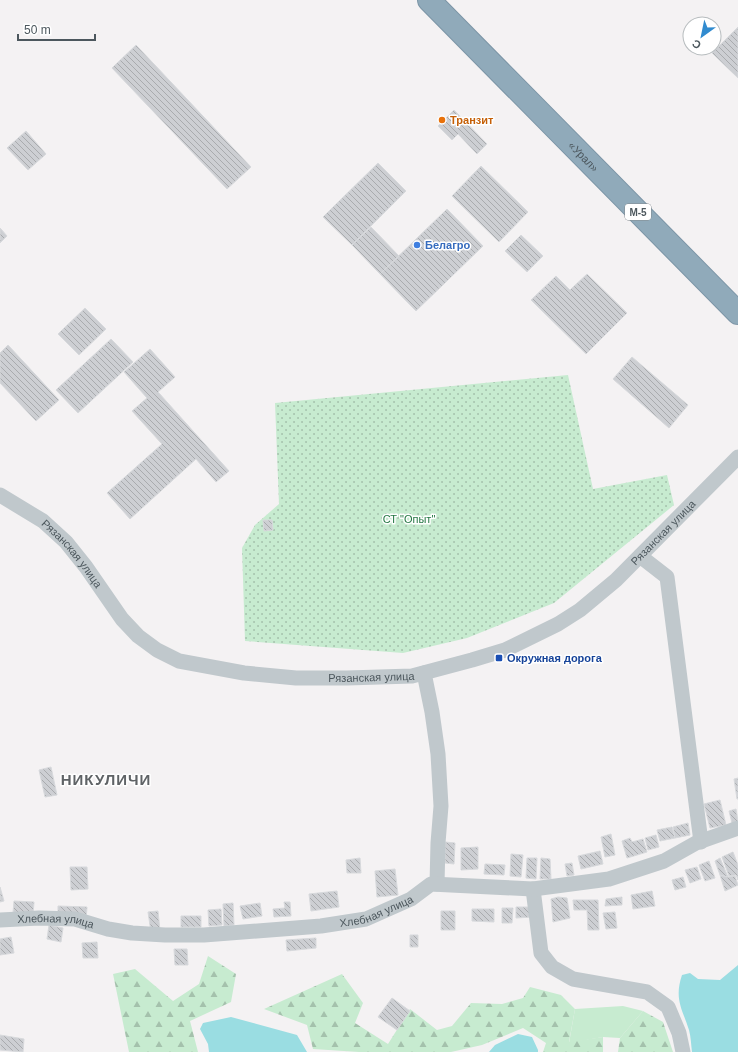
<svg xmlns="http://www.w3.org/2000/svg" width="738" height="1052" viewBox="0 0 738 1052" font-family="Helvetica,sans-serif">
  <defs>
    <pattern id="forest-firs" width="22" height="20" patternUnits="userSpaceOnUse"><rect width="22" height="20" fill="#c7ebd0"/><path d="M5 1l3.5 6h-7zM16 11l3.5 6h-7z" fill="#a4c1ac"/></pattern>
    <pattern id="park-dots" width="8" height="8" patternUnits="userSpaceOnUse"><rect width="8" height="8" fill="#c7ebd0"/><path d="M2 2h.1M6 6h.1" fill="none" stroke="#a4c1ac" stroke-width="1.8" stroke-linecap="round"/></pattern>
    <pattern id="building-back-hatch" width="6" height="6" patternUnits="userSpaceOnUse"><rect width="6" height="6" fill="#cdcfd3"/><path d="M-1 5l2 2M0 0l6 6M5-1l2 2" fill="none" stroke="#a9abae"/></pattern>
  </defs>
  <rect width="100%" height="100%" fill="#f4f2f3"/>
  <path fill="#c7ebd0" d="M623 1006 643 1011 620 1038 603 1037 569 1043 575 1009Z"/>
  <path fill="url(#forest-firs)" d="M208 956 236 974 231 1002 190 1021 198 1052H129L113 974 135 969 173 1001 199 984Z
    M342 974 363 1003 355 1023 388 1044 410 1009 437 1030 452 1026 471 1003 502 1004 523 998 530 987 561 995 575 1009 569 1042 603 1037V1052H543L546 1043 523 1028 482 1045 451 1052H359L313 1049 307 1025 264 1009Z
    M643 1011 663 1022 673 1052H618L620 1038Z"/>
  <path fill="url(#park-dots)" d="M568 375 593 489 667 475 674 505 554 603 467 638 403 653 245 641 242 548 255 525 279 504 275 403Z"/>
  <path fill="#9adde2" d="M738 965V1052H692C691 1045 691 1037 689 1030 682 1008 674 999 682 975L690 973 698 979 720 980Z
    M231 1017 297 1035 307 1052H209L208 1044 200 1029 203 1023Z
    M518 1034 532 1037 538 1050V1052H489L495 1045Z"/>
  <path fill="url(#building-back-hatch)" stroke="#d7d9dc" d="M738 27V78L712 53Z
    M136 45 251 167 227 189 112 68Z
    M454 110 487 144 477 154 458 134 452 140 438 126Z
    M26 131 46 154 28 170 7 148Z
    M378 163 406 191 352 245 323 217Z
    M481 166 528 212 499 242 452 196Z
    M447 209 483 246 416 311 380 274Z
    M371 227 399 256 380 274 352 245Z
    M0 228 7 236 0 243Z
    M521 235 543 256 527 272 505 251Z
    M587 274 627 313 586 354 531 300 556 276 570 290Z
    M85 308 106 329 79 355 58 334Z
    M111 339 133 362 78 413 56 390Z
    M8 345 59 400 36 421 0 383V353Z
    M150 349 175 377 158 392 229 471 216 482 196 459 130 519 107 493 162 444 132 411 147 398 124 372Z
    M632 357 688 405 669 428 613 379Z
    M263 520H272L273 530 264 531Z
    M51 767 57 795 45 797 39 770Z
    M738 778V799H737L734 779Z
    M720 800 726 825 710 828 704 804Z
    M736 809 738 821 732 823 729 811Z
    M688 823 690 835 675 838 673 827Z
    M672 827 675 838 660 841 657 830Z
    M611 834 615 855 605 857 601 837Z
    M656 835 659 847 648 850 645 838Z
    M630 838 632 842 643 839 647 852 627 858 622 841Z
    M445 842 455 843 454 864 445 863Z
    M478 847V869L461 870V848Z
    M600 851 603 864 581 869 578 856Z
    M733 852 738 865V880L736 875 729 876 722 857Z
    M511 854 523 855 521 877 510 876Z
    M360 858 361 873H347L346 860Z
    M527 858H537L536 879 526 878Z
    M541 858 550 859 551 879H540Z
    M720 858 728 877 720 875 715 861Z
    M709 861 715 878 705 881 699 865Z
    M572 863 574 875 567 876 565 864Z
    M485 864 505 865 504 875 484 874Z
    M70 867H87L88 889 71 890Z
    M697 867 701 879 690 883 685 870Z
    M395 869 398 895 377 897 375 871Z
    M720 875 728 877 735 876 738 885 725 891Z
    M683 877 686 887 675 890 672 880Z
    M0 887 4 901 0 902Z
    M337 891 339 907 311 911 309 894Z
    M652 891 655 906 633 909 631 895Z
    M558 897 567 898 570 918 553 922 551 899Z
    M622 897V905L605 906 606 899Z
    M573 900H598L599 930H588L587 910H574Z
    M14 901 34 902 33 915 13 913Z
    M284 902H290L291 916 274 917 273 909 285 908Z
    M233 903 234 925 224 926 223 904Z
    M260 903 262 916 243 919 240 906Z
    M58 906 87 907 86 920 58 919Z
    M516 907H533V917L516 918Z
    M502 908H513L512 923H502Z
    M221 909 222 925 209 926 208 910Z
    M472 909H494V922L472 921Z
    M158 911 160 931 151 932 148 912Z
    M441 911H455V930H441Z
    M615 912 617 928 606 929 603 913Z
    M181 916H201V927H181Z
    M49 925 63 928 61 942 47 939Z
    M410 935H418V947H410Z
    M11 937 14 953 0 955V939Z
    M316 938V948L287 951 286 940Z
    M97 942 98 958H83L82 943Z
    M174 949H187L188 965H175Z
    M392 998 410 1011 397 1030 378 1017Z
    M0 1035 24 1039 23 1052 0 1050Z"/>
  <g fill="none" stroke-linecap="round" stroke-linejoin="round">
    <g stroke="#7c95a6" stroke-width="24">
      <g id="highway">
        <path id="s3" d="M429 0 738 313"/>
      </g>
    </g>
    <g stroke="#c0c8cc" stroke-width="15">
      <path id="s1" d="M0 495 43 521 66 542 86 567 122 619 138 636 157 650 179 661 244 673 296 678H347L412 676 472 660 505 650 558 624 580 610 616 580 738 457"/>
      <path d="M640 556 667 577 701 842"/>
      <path d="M424 673 432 712 438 754 441 806 438 843 437 884"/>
      <path d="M533 889 541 953 552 967 573 979 647 992 668 1007 679 1033 683 1052"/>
      <path id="s2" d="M0 920 39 918 75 919 108 929 132 933 165 935H204L321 926 366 919 411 899 431 884 533 889 609 879 664 861 696 843 738 828"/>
    </g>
    <use href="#highway" stroke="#90aaba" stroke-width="22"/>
  </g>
  <circle fill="#e8710a" stroke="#fff" stroke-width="1.5" cx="442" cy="120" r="4"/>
  <circle fill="#3f7fe0" stroke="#fff" stroke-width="1.5" cx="417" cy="245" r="4"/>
  <rect fill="#1a4fb4" stroke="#fff" stroke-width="1.5" x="495" y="654" width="8" height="8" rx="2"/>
  <g text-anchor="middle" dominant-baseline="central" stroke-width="3" stroke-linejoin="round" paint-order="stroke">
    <rect fill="#fff" stroke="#82898e" stroke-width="1" x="625" y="204" width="26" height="16" rx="3"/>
    <g font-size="10" font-weight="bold" fill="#4c575d">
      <text x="638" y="212">М-5</text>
    </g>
    <g font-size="11" font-weight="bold" fill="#c56008" stroke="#fff" text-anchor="start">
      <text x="450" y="120">Транзит</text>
    </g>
    <g font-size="11" fill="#4c575d" stroke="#fff">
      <text stroke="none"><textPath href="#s3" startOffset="220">«Урал»</textPath></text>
      <text stroke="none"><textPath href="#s1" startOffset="778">Рязанская улица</textPath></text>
      <text stroke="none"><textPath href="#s1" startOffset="94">Рязанская улица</textPath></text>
      <text stroke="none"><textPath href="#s1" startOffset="442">Рязанская улица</textPath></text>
      <text stroke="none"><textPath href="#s2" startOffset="381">Хлебная улица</textPath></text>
      <text stroke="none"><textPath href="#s2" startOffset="56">Хлебная улица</textPath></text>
    </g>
    <g font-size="11" font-weight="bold" fill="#366cbe" stroke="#fff" text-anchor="start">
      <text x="425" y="245">Белагро</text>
    </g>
    <g font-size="11" fill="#247743" stroke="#fff">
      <text x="409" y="519">СТ "Опыт"</text>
    </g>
    <g font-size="11" font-weight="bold" fill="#164399" stroke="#fff" text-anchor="start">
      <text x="507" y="658">Окружная дорога</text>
    </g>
    <g font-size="15" font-weight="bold" letter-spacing="1" fill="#5f6366" stroke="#fff">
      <text x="106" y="779">НИКУЛИЧИ</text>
    </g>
  </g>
  <g transform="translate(702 36) rotate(213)"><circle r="19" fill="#ffffff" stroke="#b7bcbe"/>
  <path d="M0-3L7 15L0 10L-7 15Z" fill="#318bcf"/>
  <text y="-6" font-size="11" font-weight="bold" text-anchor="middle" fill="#4c575d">С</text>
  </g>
  <path d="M18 34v6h77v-6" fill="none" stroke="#4c575d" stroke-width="2"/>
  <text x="24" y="34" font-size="12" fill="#4c575d" stroke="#ffffff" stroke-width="3" paint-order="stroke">50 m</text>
</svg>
